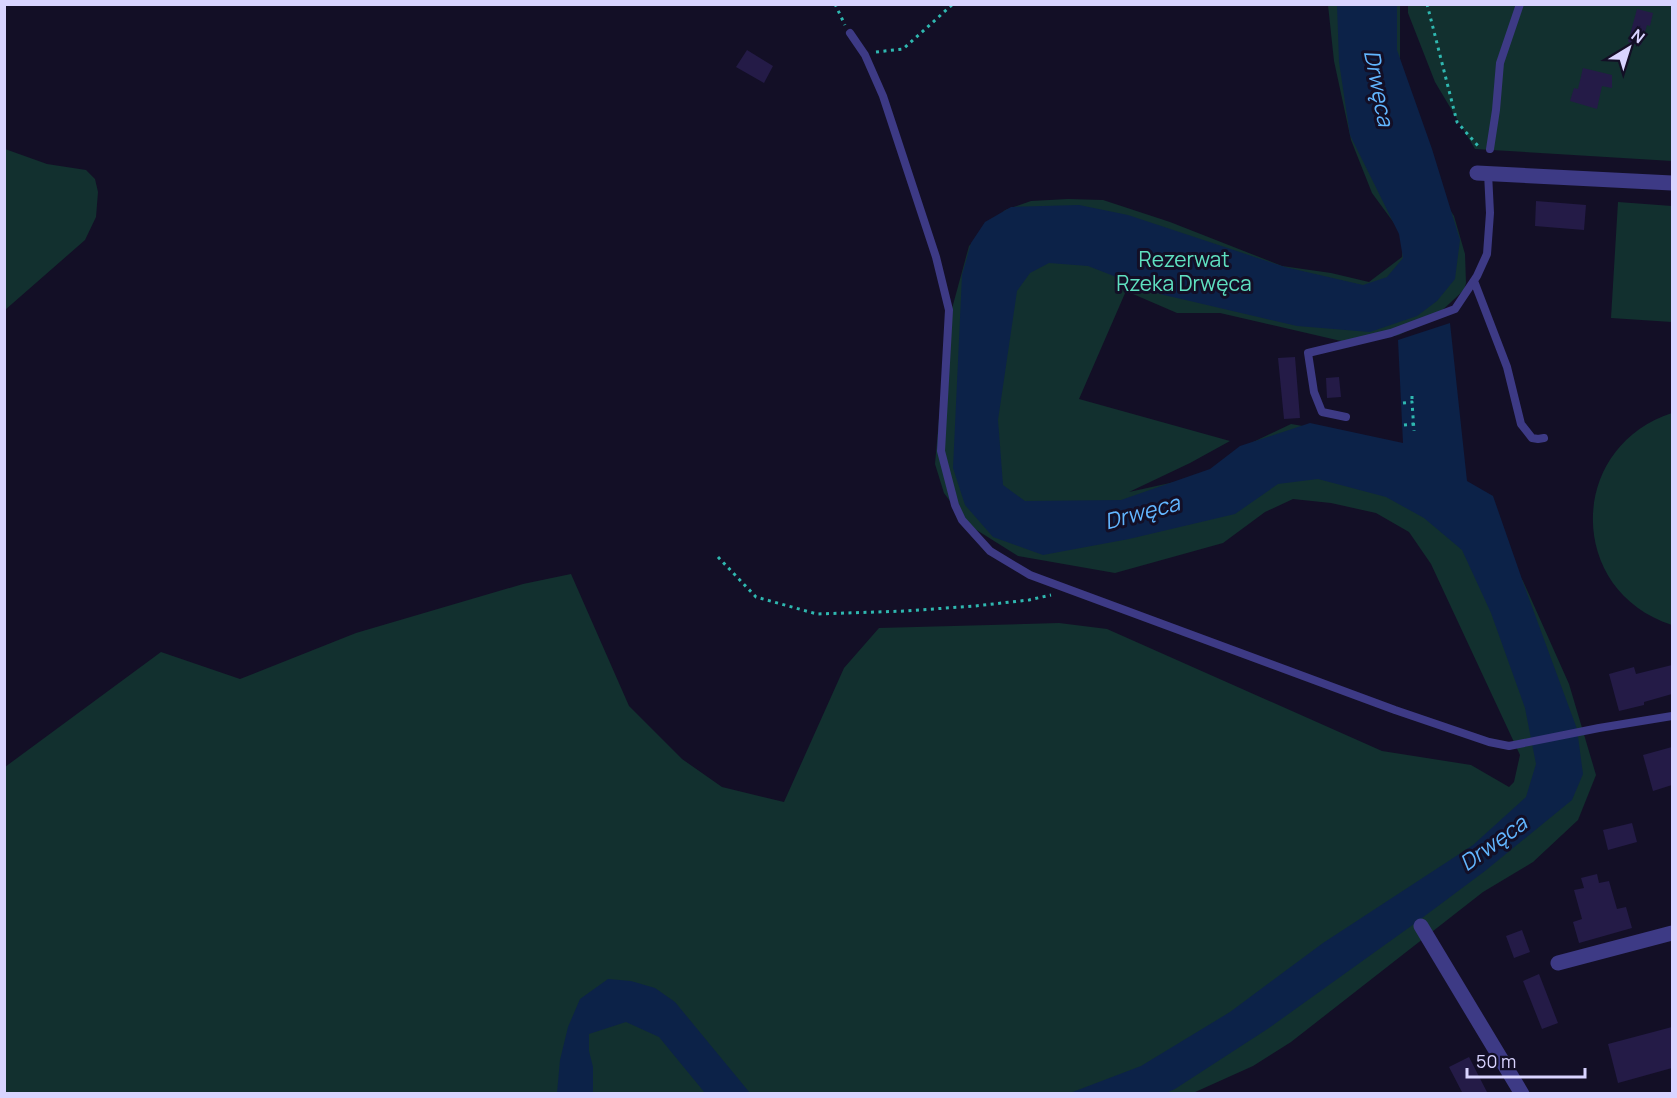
<svg xmlns="http://www.w3.org/2000/svg" width="1677" height="1098" viewBox="0 0 1677 1098" font-family="Manrope,sans-serif">
  <rect width="100%" height="100%" fill="#130f26"/>
  <path fill="#12302f" d="M1408 4 1672 5V161L1475 149 1435 82 1408 13Z
    M1328 5H1400V69L1428 175 1454 216 1465 254 1466 283 1464 290 1436 316 1399 335 1354 344 1220 313H1177L1126 291 1079 399 1230 441 1190 463 1129 492 1211 474 1251 443 1291 424 1391 441 1476 505 1523 581 1569 684 1596 775 1578 820 1533 862 1483 892 1291 1042 1253 1066 1193 1093 5 1094V767L161 652 240 679 356 633 523 584 571 574 629 706 682 759 722 787 784 802 844 668 879 628 1059 623 1107 629 1382 751 1471 765 1509 787 1514 782 1520 755 1431 564 1409 532 1376 513 1331 503 1293 499 1265 512 1223 543 1115 573 1018 556 967 524 944 493 935 464 947 327 969 246 1005 210 1031 201 1068 199 1103 200 1170 222 1282 266 1331 273 1369 282 1402 257V234L1372 193 1351 140 1334 61Z
    M5 149 47 164 86 170 95 179 98 192 96 217 85 240 5 310Z
    M1618 202 1672 206V322L1611 318Z
    M1672 413V625C1566 591 1567 447 1672 413Z"/>
  <path fill="#0c2248" d="M1337 5H1397V50L1432 149 1460 240 1455 279 1437 301 1417 316 1370 332 1297 326 1160 294 1088 266 1049 263 1030 273 1017 291 998 420 1003 485 1025 501 1121 500 1210 469 1240 446 1310 423 1403 443 1398 340 1450 323 1467 481 1493 496 1524 585 1577 729 1583 774 1572 800 1485 871 1414 924 1269 1028 1175 1089 1164 1094 1070 1093 1141 1066 1230 1012 1323 943 1473 845 1526 797 1536 764 1525 708 1491 613 1462 550 1424 518 1386 497 1318 479 1278 484 1235 514 1129 539 1043 555 993 537 965 505 953 468 962 275 971 243 985 222 1011 207 1079 205 1128 215 1285 267 1363 285 1387 277 1403 258 1399 234 1350 135 1339 62Z
    M608 979 631 981 655 988 675 1002 750 1093H705L659 1037 626 1022 589 1034V1051L593 1067V1093H557L560 1060 568 1027 580 999Z"/>
  <path fill="#241b47" d="M1637 9 1653 13 1650 26 1647 25 1641 45 1628 42Z
    M747 50 773 66 764 83 736 67Z
    M1583 68 1612 75V88L1602 86 1597 109 1570 101 1574 88 1578 89Z
    M1536 201 1586 205 1584 230 1535 226Z
    M1295 357 1300 418 1284 419 1278 358Z
    M1339 377 1341 397 1327 398 1326 378Z
    M1672 665V694L1644 702V705L1619 711 1609 674 1634 667 1636 674Z
    M1672 747V785L1653 791 1643 755Z
    M1632 823 1637 842 1608 850 1603 830Z
    M1597 874 1599 883 1609 881 1617 909 1626 907 1632 928 1579 943 1573 922 1582 919 1574 890 1584 888 1581 878Z
    M1522 930 1530 952 1514 958 1506 936Z
    M1539 974 1558 1023 1542 1029 1523 981Z
    M1672 1027V1068L1618 1083 1608 1044Z
    M1469 1057 1488 1094H1463L1449 1067Z"/>
  <g fill="none" stroke-linecap="round" stroke-linejoin="round">
    <path stroke="#2fb8b0" stroke-width="3" stroke-dasharray="3 4.5" stroke-linecap="butt" d="M835 4 845 25
      M1427 4 1457 122 1479 147
      M876 52 903 49 953 4
      M1412 396V402
      M1403 403 1412 402 1414 431
      M1404 425 1414 424
      M718 557 756 597 817 614 905 611 975 606 1029 600 1051 595"/>
    <path stroke="#3d3a85" stroke-width="8" d="M850 33 865 55 883 96 936 257 949 310 941 451 955 505 962 520 990 551 1030 575 1395 710 1489 742 1509 746 1599 728 1672 716
      M1490 149 1496 110 1500 63 1520 4
      M1474 281 1507 367 1521 424 1532 438 1538 439 1544 438
      M1346 417 1322 412 1314 392 1308 353 1391 333 1455 309 1477 276 1487 254 1490 213 1488 173"/>
    <path stroke="#3d3a85" stroke-width="15" d="M1477 173 1672 183
      M1421 926 1522 1094
      M1558 963 1672 933"/>
  </g>
  <g text-anchor="middle" dominant-baseline="central" stroke-width="6" stroke-linejoin="round" paint-order="stroke">
    <g font-size="21" fill="#5fe0c0" stroke="#130f26">
      <text x="1184" y="259">Rezerwat<tspan x="1184" dy="24">Rzeka Drwęca</tspan></text>
    </g>
    <g font-size="22" font-style="italic" fill="#62b6ff" stroke="#130f26">
      <text transform="translate(1379 88) rotate(79)">Drwęca</text>
      <text transform="translate(1142 512) rotate(-15)">Drwęca</text>
      <text transform="translate(1493 843) rotate(-36)">Drwęca</text>
    </g>
  </g>
  <rect width="1677" height="1098" fill="none" stroke="#d9d4ff" stroke-width="12"/>
  <g transform="translate(1629 48) rotate(38)" stroke="#130f26" stroke-width="4.5" paint-order="stroke">
  <path d="M0-4.5L10 22L0 15L-10 22Z" fill="#d9d4ff"/>
  <text y="-9" font-size="16" font-weight="bold" text-anchor="middle" fill="#d9d4ff">N</text>
  </g>
  <path d="M1467 1068v9h118v-9" fill="none" stroke="#d9d4ff" stroke-width="3"/>
  <text x="1476" y="1068" font-size="18" fill="#d9d4ff" stroke="#130f26" stroke-width="4.5" paint-order="stroke">50 m</text>
</svg>
